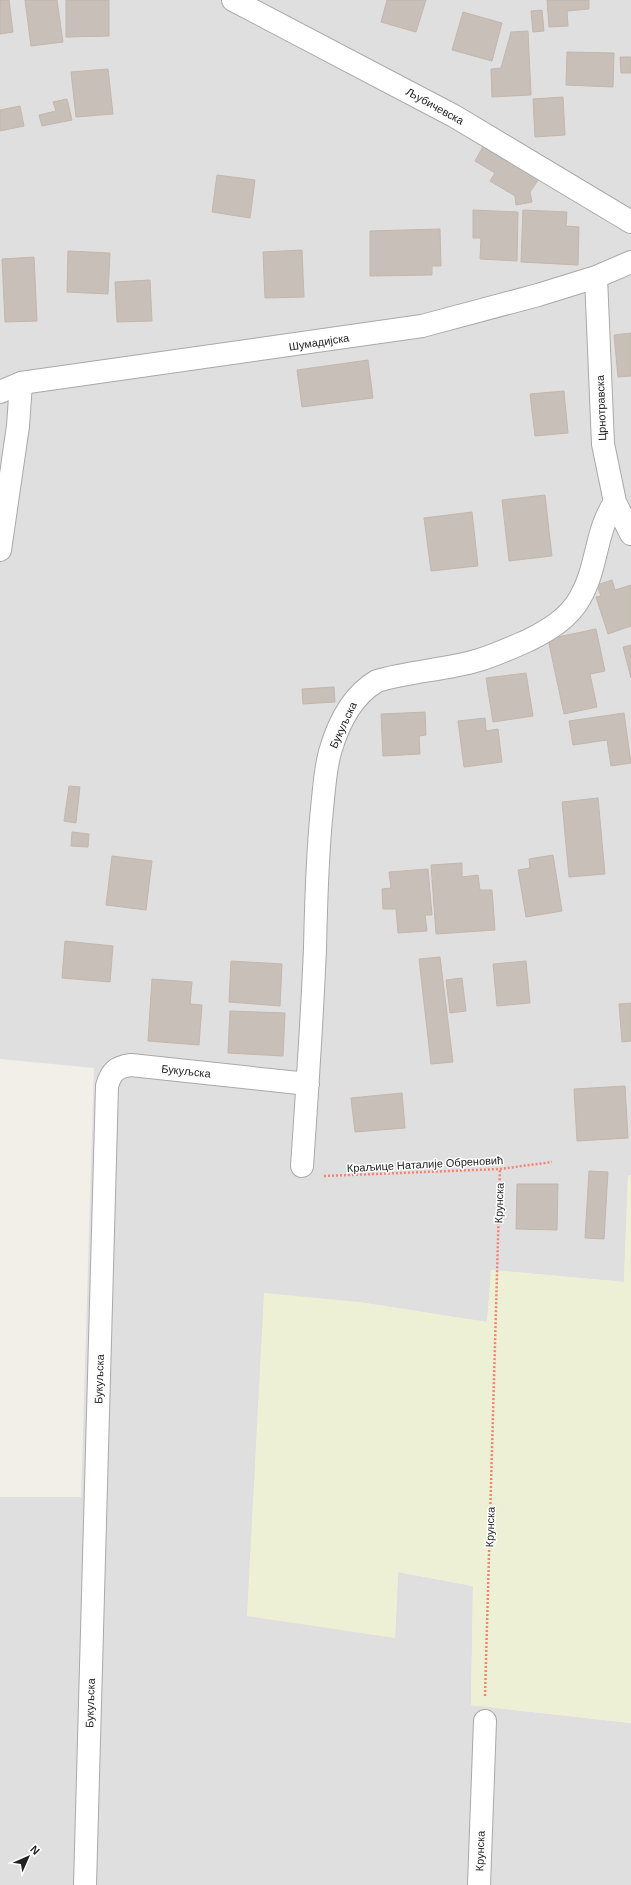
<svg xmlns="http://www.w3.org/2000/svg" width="631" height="1885" viewBox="0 0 631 1885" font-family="Arial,sans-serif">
  <rect width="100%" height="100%" fill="#f2efe9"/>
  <path fill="#e0dfdf" d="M0 0H631V1175L628 1176 624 1282 492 1270 487 1322 358 1302 395 1637 398 1572 473 1586 471 1705 631 1723V1885H0V1497H81L94 1068 0 1059Z"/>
  <path fill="#eef0d5" d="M631 1175V1723L471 1705 473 1586 398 1572 395 1638 247 1616 264 1293 358 1302 487 1322 491 1270 624 1282 628 1176Z"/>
  <path fill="#c7bfb8" stroke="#c4b6ab" d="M0 0H9L13 32 0 34Z
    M25 0H57L63 42 31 46Z
    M66 0H109V36L66 37Z
    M387 0H426L416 32 381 22Z
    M547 0H589V9L567 11 568 26 549 27Z
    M542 10 544 31 533 32 531 11Z
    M463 12 502 23 492 61 452 50Z
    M528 31 531 95 492 97 491 69 501 68 511 32Z
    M567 52 614 53 613 87 566 85Z
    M620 57H631V73H621Z
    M108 69 113 114 76 117 71 72Z
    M563 97 565 135 535 137 533 99Z
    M67 99 72 120 42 126 39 115 56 111 53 102Z
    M20 106 24 126 0 131V110Z
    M484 145 539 179 530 192 532 202 516 205 515 196 490 181 495 173 475 161Z
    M217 175 255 180 250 218 212 212Z
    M473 210 518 212 517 261 480 259 481 238H473Z
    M523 210 567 212 566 226 579 227 578 265 521 262Z
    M440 229 441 266H432V275L370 276V231Z
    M302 250 304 297 265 298 263 252Z
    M68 251 110 253 108 294 67 292Z
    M34 257 37 321 5 322 2 259Z
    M150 280 152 321 117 322 115 282Z
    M631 333V376L618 377 614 335Z
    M368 360 373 398 302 407 297 370Z
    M564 391 568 433 535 436 530 394Z
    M545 495 552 556 509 561 502 500Z
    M472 512 478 566 431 571 424 518Z
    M612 580 615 590 631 585V626L608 634 596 597 601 596 597 585Z
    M596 629 605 671 590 674 597 707 564 714 548 639Z
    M631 645V678L623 647Z
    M526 673 533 716 493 722 486 678Z
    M334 687 335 702 303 704 302 689Z
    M425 712 426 735 419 736 420 754 383 756 381 714Z
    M624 713 631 763 611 766 607 740 573 745 569 721Z
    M485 718 486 731 498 729 502 762 464 767 458 721Z
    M69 786 80 787 76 823 64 821Z
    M598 798 605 874 569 877 562 802Z
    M72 832 89 834 88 847 71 846Z
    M553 855 562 911 526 917 518 870 530 868 529 859Z
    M112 856 152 861 146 910 106 905Z
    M462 863V877L478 875 480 890H492L495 930 436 934 431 865Z
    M428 869 432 915H425L427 931 398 933 396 909H383L382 889 391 888 389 872Z
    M65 941 113 946 110 982 62 978Z
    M440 957 453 1062 431 1064 419 959Z
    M231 961 282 964 280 1006 229 1002Z
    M526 961 530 1003 497 1006 493 964Z
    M462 978 466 1011 450 1013 446 980Z
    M152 979 192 982 190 1004 202 1005 199 1045 148 1041Z
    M631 1003V1041L622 1042 619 1004Z
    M230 1011 285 1013 283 1056 228 1053Z
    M625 1086 628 1138 577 1141 574 1089Z
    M402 1093 405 1128 355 1132 351 1098Z
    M589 1171 608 1172 604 1239 585 1238Z
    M517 1184H558L557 1230 516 1229Z"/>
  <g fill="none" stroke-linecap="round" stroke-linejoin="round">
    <g stroke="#a9a9a9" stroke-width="24">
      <path id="minor" d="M233 0 454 116 631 222
        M596 277 603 444 615 502 631 534
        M0 392 21 383 422 326 538 295 596 277 631 262
        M0 550 18 426 21 383
        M302 1166C307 1094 312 1021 315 948 316 902 317 856 322 809 324 790 325 770 330 752 338 724 351 696 377 681 410 671 446 670 479 660 496 655 513 647 529 640 549 630 569 618 580 598 598 567 595 531 615 502
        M85 1885 107 1086C111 1072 116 1067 131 1065L308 1084
        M479 1885 485 1721"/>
    </g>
    <path stroke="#fa8072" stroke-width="2.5" stroke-dasharray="2 2" stroke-linecap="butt" d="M324 1176 500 1169 552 1162
      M485 1696 500 1169"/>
    <use href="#minor" stroke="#fff" stroke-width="22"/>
  </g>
  <g text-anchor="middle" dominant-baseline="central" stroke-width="3" stroke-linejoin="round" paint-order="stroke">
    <g font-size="11" fill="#222" stroke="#fff">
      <text transform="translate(435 106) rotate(29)">Љубичевска</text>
      <text transform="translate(319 342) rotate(-9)">Шумадијска</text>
      <text transform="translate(601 408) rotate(-92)">Црнотравска</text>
      <text transform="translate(343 725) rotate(-65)">Букуљска</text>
      <text transform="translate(186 1071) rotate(6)">Букуљска</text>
      <text transform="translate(425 1164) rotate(-3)">Краљице Наталије Обреновић</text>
      <text transform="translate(499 1203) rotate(-88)">Крунска</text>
      <text transform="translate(99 1379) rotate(-88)">Букуљска</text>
      <text transform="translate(490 1527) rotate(-88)">Крунска</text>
      <text transform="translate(90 1703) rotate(-88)">Букуљска</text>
      <text transform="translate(480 1851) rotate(-88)">Крунска</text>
    </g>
  </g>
  <g transform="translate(28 1857) rotate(45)" stroke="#ffffff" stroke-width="3" paint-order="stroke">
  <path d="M0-3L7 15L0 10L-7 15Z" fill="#222222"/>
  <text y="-6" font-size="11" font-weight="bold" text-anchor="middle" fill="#222222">N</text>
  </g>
</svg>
